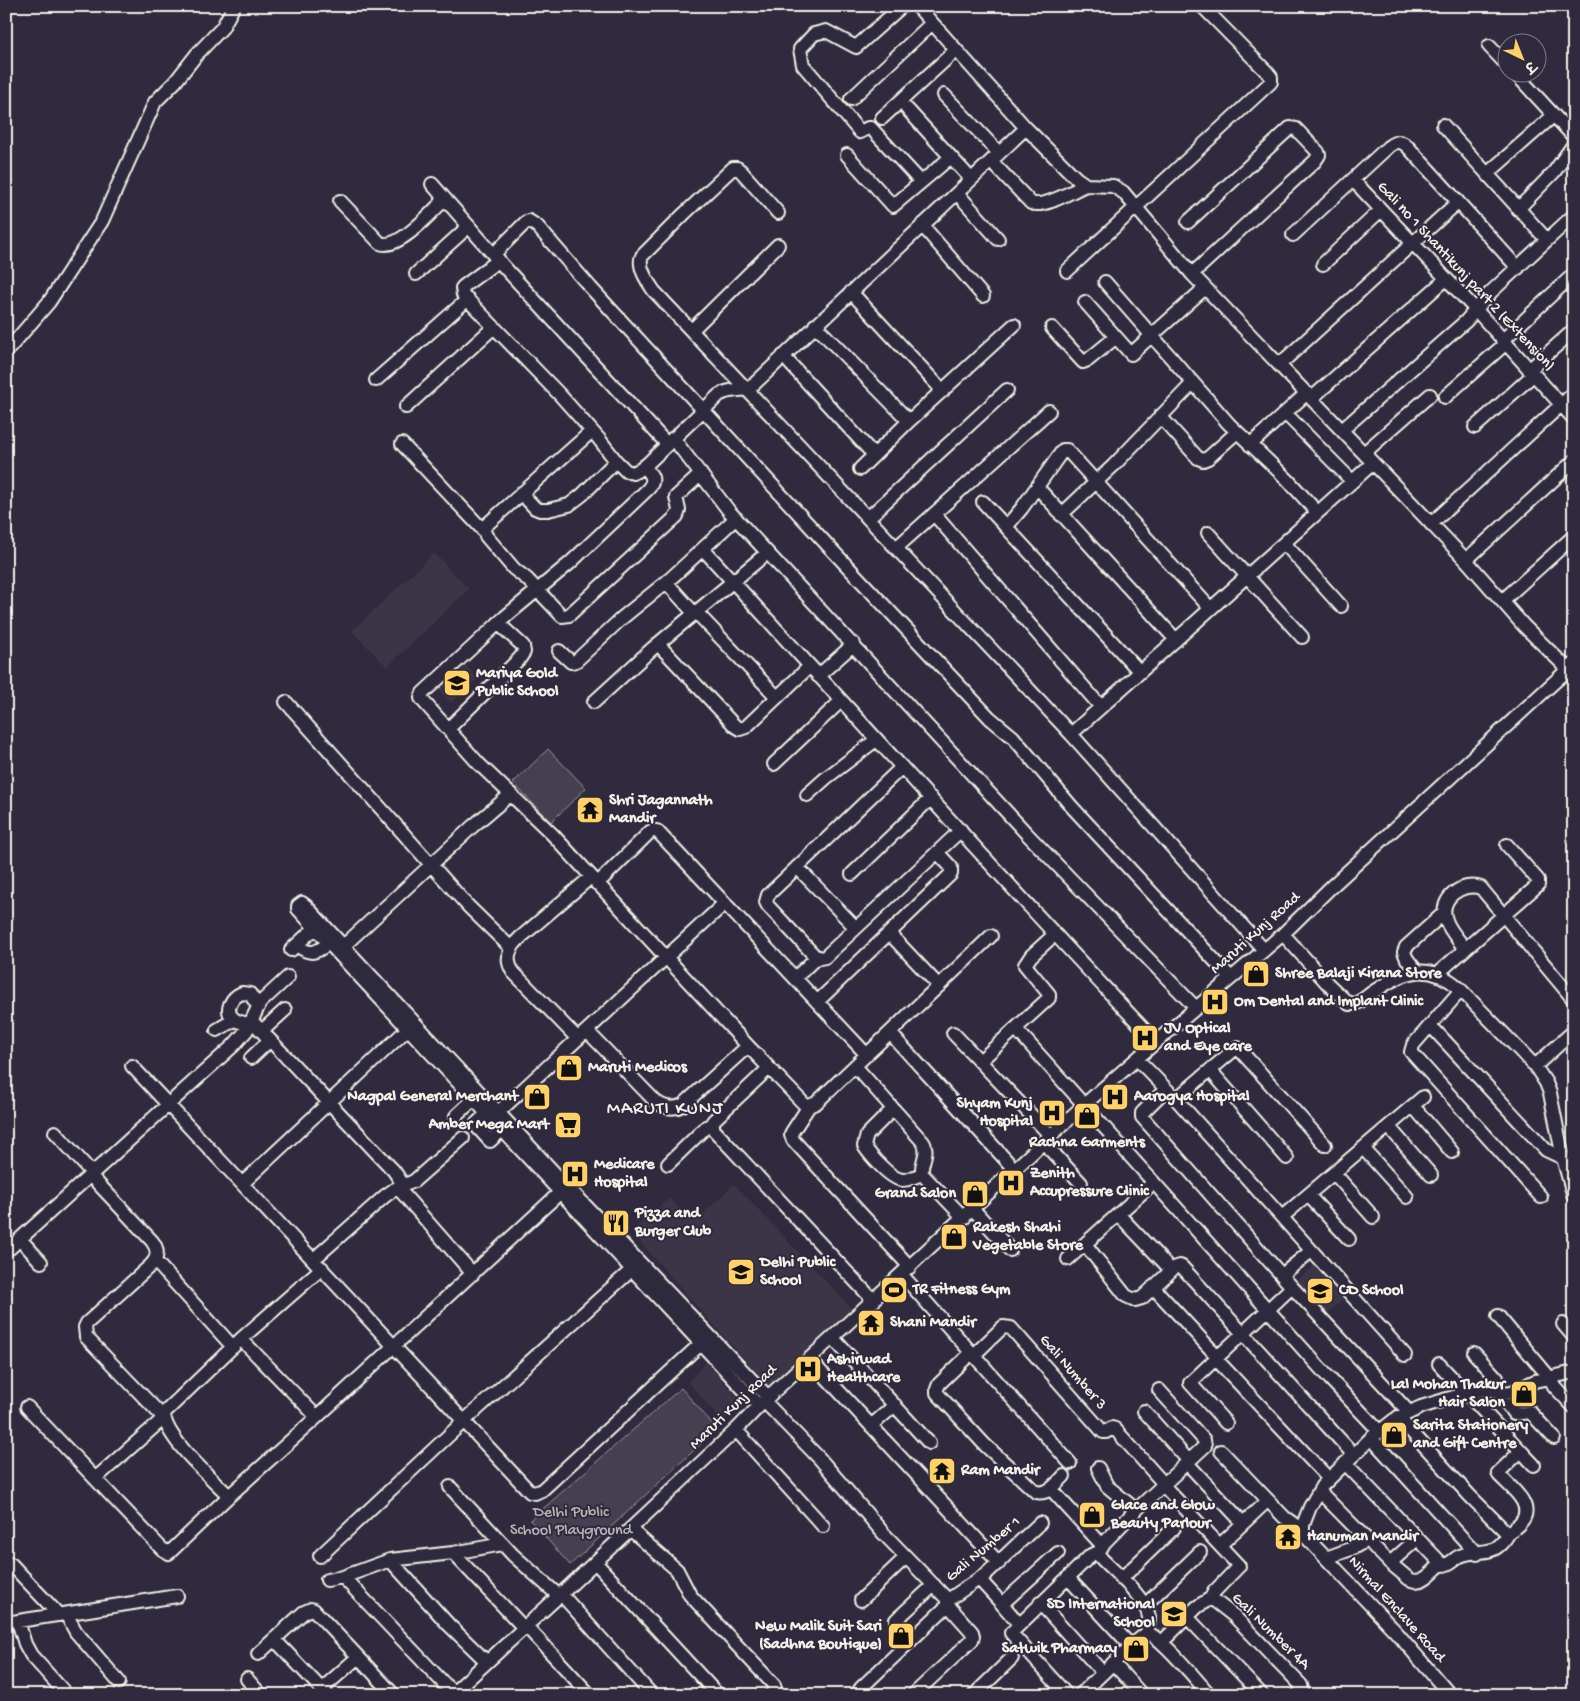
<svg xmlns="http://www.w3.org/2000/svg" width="1580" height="1701" viewBox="0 0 1580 1701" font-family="'Gochi Hand','Playpen Sans Deva',sans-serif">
  <rect width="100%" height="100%" fill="#2f2a3d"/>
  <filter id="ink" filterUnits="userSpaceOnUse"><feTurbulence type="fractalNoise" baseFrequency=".02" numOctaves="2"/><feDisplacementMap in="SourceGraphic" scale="10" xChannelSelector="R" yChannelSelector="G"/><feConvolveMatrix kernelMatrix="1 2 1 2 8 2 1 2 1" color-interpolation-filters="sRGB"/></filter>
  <g filter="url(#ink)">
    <path fill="#3b3647" d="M434 553 469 589 387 667 352 631Z
      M464 663 478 678 451 703 436 688Z
      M734 1184 854 1311 771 1389 631 1232 669 1198 694 1223Z
      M1313 1266 1343 1299 1326 1315 1296 1282Z
      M706 1362 742 1403 723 1422 688 1382Z"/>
    <path fill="#454050" stroke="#9c989c" d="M548 749 586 788 551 822 513 783Z
      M681 1388 717 1429 570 1565 530 1520Z"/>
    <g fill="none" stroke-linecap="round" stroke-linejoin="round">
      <g stroke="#f4f1e8" stroke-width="16">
        <path id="minor" d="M902 6 856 47 826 31 814 34 800 49 803 65 860 132 868 128H871L921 182
          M917 6 1026 128 1076 178 1086 185 1113 186 1123 192 1192 274 1466 560 1524 626 1574 675
          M1489 46 1508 66
          M1514 72 1574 137
          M944 95 999 153
          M851 99 932 23
          M907 109 971 179
          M882 118 956 50
          M1443 125 1547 240
          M847 155 893 206 951 157
          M991 161 1031 203C1044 209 1073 190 1086 185
          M1487 174 1553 116
          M1353 180 1476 310 1574 419
          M432 184 506 269 667 444
          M957 193 998 239
          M340 201 380 243C398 251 433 211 445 199
          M1518 209 1554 172 1574 144
          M778 213 741 171 737 168H733L684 214 642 256C637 267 648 282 654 291L1071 734 1264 950
          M1188 222 1290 128 1296 129 1318 152 1319 155 1315 161 1192 274
          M922 225 983 296
          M1293 235 1388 147C1396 141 1400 140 1408 147L1518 268
          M494 254 526 222 529 221 537 226 591 288 832 550 990 718 1013 737 1072 807 1231 978
          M499 260 464 286 462 288 463 295 560 395 599 439 616 461 626 471 633 473 643 468 719 395C732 387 739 393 751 387L1026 128
          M1323 264 1381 210
          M1067 271 1271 82V77L1267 72 1202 6
          M416 274 469 226
          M1105 282 1229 424 1287 479 1317 512
          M851 292 943 391
          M1085 302 1131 354 1205 288
          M815 325 909 421 1014 325
          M1052 328 1083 362 1088 360 1116 337
          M692 330 778 245
          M1502 341 1574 274
          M6 352 49 302 102 221 155 102 175 82 197 54 222 28 234 6
          M783 356 874 455
          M1279 365 1458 202
          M1529 370 1574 330
          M376 380 468 299
          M1445 397 1505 344
          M1312 398 1446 279
          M406 407 494 327
          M1285 413 1352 481
          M1160 416 1198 458 1203 460 1208 458 1237 432
          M1475 427 1533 375
          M1342 430 1466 321 1491 292 1574 215
          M592 431 483 528 486 536 514 569 527 579 562 616 569 615 677 516 679 510 676 497 701 474
          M673 438 729 511 1027 834 1196 1008
          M402 444 483 530
          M1250 445 1307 393
          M1364 453 1430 395
          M644 466C652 475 656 480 648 489L570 563 505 617 423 693 421 698 423 701 479 764 552 834 748 1046 805 1105 809 1106 816 1103 991 936
          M860 469 909 421
          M1037 487 1176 640
          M521 493 535 508 540 510H548L569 505 582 495 616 461
          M983 502 1140 672
          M934 514 1101 707
          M1061 515 1114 465 1193 383
          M868 518 1007 390
          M1431 524 1574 393
          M1006 527 1022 508 1058 457 1063 450H1067L1210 608
          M1208 533 1302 637
          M1284 543 1341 606
          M896 548 1049 411
          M703 549C854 713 1002 880 1156 1042
          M1466 560 1574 461
          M666 582 694 613
          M1502 601 1574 536
          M696 612 777 697
          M658 644 735 726 740 729 746 727 809 667
          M559 651 571 662 576 661 622 618 670 579 736 518
          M818 676 854 644
          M286 702 468 906 511 948
          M594 702 653 648 767 553
          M448 729 520 658 524 652 523 646 498 623
          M1071 734 1373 463
          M774 764 841 701
          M902 767 768 895 766 902 768 906 814 955 820 958 825 957 961 830
          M807 795 826 778 876 740
          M797 867 856 928
          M852 874 931 798
          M597 884 651 831H657L867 1055
          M889 933 939 986
          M1283 934 1328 984 1349 1004C1357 1005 1364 999 1370 994 1402 973 1426 959 1459 988L1535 1066 1546 1083 1550 1093 1563 1158 1574 1197
          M297 945C310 956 316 953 329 943
          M1465 949C1459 940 1449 930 1446 920 1438 899 1462 881 1481 888L1574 1000
          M291 950 315 928
          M337 952 473 826 511 794
          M1417 972 1407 959 1404 952 1406 947 1444 913
          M1437 974 1538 885V880L1507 845
          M795 978 817 957
          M1461 990 1413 1045 1411 1052 1541 1197
          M817 1002 951 874V867L937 852
          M252 1021 394 1171 404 1186
          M250 1024C245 1023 239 1023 234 1019 223 1011 232 997 242 993L250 994 258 1006
          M1430 1025 1546 1150 1563 1158
          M1016 1029 1330 1379 1379 1431
          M217 1030 234 1020
          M262 1031 285 1010
          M587 1031 655 1101C664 1108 673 1110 683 1105L748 1046
          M890 1033 1015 1170
          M953 1033 1051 1136
          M578 1039 513 972C504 958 510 947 521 937L591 877
          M251 1058 270 1040
          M1137 1059 1176 1099 1405 1355
          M980 1061 1049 998V994L1025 965 1031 956 1054 935
          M132 1066 530 1492 535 1493 542 1490 706 1339
          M855 1066 923 1142C930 1153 920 1162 922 1174L964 1218
          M1535 1066 1574 1031
          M769 1068 713 1121V1129L874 1301
          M1210 1070 1287 1158
          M1166 1089 1142 1113V1117L1292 1287 1409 1412
          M1176 1099 1235 1049 1238 1048 1325 1145
          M809 1106 792 1132 791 1135 793 1140 910 1267
          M1413 1106 1452 1152
          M893 1109 867 1135 864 1146C870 1155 891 1180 903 1180 909 1180 916 1176 922 1174
          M487 1114 477 1123 478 1128 490 1141 502 1130
          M456 1116 474 1099
          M492 1118 725 903
          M1389 1127 1431 1175
          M55 1132 92 1173
          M1044 1143 1081 1183
          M1363 1148 1407 1197
          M668 1164 706 1127 712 1124
          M1334 1173 1373 1217
          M90 1175 152 1241C159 1250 158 1258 151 1265L87 1323 85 1327 86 1337 164 1418 96 1478
          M243 1183 414 1023
          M398 1188 473 1274
          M1308 1195 1349 1239
          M973 1209 1010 1250
          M1118 1214 1171 1270
          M1282 1217 1423 1097
          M20 1239 41 1262
          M1085 1244 1126 1296 1135 1300 1142 1298 1174 1268 1180 1266 1182 1267 1354 1455
          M10 1248 234 1045 247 1030 260 1003 288 977
          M314 1259 385 1196 395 1189 414 1181 463 1138
          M1068 1259 1153 1183
          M155 1261 233 1347
          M902 1275 1070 1463
          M1282 1275 1311 1251
          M1153 1287 1217 1356
          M1498 1316 1550 1378 1554 1386 1574 1407
          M1563 1324 1574 1337
          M833 1338 929 1443
          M241 1339 317 1417
          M972 1352 939 1384 937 1389V1393L985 1445 1036 1492C1048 1495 1056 1484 1064 1476
          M1474 1353 1497 1378 1493 1389
          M974 1355 1003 1327 1011 1328 1103 1432H1106L1112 1428 1115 1429 1164 1484
          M1215 1358 1329 1479
          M809 1359 999 1563
          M1439 1364 1534 1465
          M1497 1391 1514 1414 1530 1412 1554 1438
          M764 1401 820 1459 884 1534 948 1600 946 1607 861 1688 859 1691 861 1695
          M759 1406 337 952 298 909V906L302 903 306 906 561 1180 768 1397
          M27 1407 162 1549 169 1553 229 1496 317 1417 566 1187
          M1144 1411 1188 1460
          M1398 1417 1470 1496 1507 1533C1512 1531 1516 1527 1520 1523 1537 1506 1510 1487 1499 1475L1498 1473 1521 1451
          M1226 1423 1190 1383 1292 1287
          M871 1426 895 1405
          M736 1430 823 1526
          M1371 1438 1477 1554
          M1221 1451 1284 1517 1302 1530
          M1186 1462 1243 1523
          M1345 1463 1443 1565C1450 1565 1454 1558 1460 1556 1482 1547 1493 1560 1509 1533
          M1098 1468 1107 1486 1130 1505 1135 1511
          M450 1487 513 1555 559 1596
          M1051 1489 1102 1545
          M1319 1491 1390 1563 1409 1579C1422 1586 1432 1572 1441 1564
          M229 1496C212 1478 164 1438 164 1413L241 1339 322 1268
          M630 1529 677 1570 690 1595 774 1685 775 1689 771 1695
          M1220 1545 1268 1500
          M453 1553 524 1628
          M320 1556 463 1422 637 1265
          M1326 1558 1351 1549 1367 1540
          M390 1560 449 1625 487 1662
          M595 1562 718 1695
          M1390 1563 1417 1539
          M11 1564 59 1615
          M343 1577 453 1693
          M1068 1578 1131 1646
          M979 1579 1002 1604 1058 1553
          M1121 1579 1174 1528
          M327 1580 343 1577 390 1560 453 1553 503 1544
          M561 1594 652 1695
          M1211 1598 1234 1616 1301 1685 1302 1690 1298 1695
          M861 1600 906 1557
          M948 1600 986 1574 1040 1523
          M1040 1603 1103 1673
          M1002 1604 1019 1624
          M1144 1606 1200 1552
          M66 1614 76 1632 119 1682
          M1187 1617 1262 1695
          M896 1620 934 1585
          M18 1621 25 1644 31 1655 67 1695
          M6 1623 177 1596
          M526 1626 590 1695
          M1147 1633C1148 1628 1149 1623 1149 1617 1146 1597 1114 1572 1101 1558L1099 1552 1104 1543 1135 1511 1205 1446 1204 1440 1159 1390
          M274 1639 327 1695
          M1162 1642 1197 1607 1211 1598 1214 1592 1239 1566 1163 1485
          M258 1654 304 1612 311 1609 314 1610 394 1695
          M1113 1663 1142 1695
          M247 1679 261 1695
          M322 1689 358 1657
          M451 1695 561 1594 736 1430 768 1397 1085 1104 1156 1042 1283 934 1331 887 1574 664
          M913 1695 972 1640 973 1636 972 1632 948 1605
          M974 1695 1012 1658
          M1067 1695 1011 1633 1091 1555 1099 1552
          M1080 1695 1131 1646 1147 1633C1161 1636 1198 1682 1210 1695
          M1450 1695 1397 1633 1306 1537 1303 1533V1525L1310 1507 1322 1486 1371 1438 1394 1420 1421 1407 1467 1393 1488 1389 1502 1393 1512 1392 1535 1381 1574 1372"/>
      </g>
      <use href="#minor" stroke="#2f2a3d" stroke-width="12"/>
    </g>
  </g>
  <defs>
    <g id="school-square" transform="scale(1.4375)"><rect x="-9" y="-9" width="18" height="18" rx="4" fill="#ffd166" stroke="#2f2a3d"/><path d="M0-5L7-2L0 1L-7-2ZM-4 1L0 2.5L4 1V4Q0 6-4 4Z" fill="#111"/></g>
    <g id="temple-square" transform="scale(1.4375)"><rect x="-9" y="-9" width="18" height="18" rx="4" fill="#ffd166" stroke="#2f2a3d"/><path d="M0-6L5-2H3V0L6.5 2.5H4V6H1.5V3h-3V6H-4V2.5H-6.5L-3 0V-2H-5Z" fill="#111"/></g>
    <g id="shop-square" transform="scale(1.4375)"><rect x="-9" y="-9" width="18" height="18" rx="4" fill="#ffd166" stroke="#2f2a3d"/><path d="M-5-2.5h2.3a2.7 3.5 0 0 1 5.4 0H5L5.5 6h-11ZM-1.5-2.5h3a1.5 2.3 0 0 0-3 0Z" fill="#111"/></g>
    <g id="hospital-square" transform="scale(1.4375)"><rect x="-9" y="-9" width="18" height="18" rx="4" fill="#ffd166" stroke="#2f2a3d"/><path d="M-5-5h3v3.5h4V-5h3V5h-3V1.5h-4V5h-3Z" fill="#111"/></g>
    <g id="supermarket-square" transform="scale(1.4375)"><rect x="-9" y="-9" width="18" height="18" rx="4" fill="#ffd166" stroke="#2f2a3d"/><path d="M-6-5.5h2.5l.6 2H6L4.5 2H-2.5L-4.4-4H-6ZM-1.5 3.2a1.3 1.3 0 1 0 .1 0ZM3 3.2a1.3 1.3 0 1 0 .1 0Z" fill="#111"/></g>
    <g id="restaurant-square" transform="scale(1.4375)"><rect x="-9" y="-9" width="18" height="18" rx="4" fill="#ffd166" stroke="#2f2a3d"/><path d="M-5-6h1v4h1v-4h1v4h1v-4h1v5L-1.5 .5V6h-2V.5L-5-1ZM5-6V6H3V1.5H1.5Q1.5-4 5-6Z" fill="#111"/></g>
    <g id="stadium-square" transform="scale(1.4375)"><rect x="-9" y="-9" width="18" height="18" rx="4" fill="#ffd166" stroke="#2f2a3d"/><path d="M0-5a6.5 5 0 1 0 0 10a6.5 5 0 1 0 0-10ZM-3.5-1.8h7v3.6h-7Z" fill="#111"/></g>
  </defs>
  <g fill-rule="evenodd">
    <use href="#school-square" x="457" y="683"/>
    <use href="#temple-square" x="590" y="810"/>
    <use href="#shop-square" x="1256" y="974"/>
    <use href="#hospital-square" x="1215" y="1002"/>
    <use href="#hospital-square" x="1145" y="1038"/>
    <use href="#shop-square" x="569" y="1068"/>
    <use href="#shop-square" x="537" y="1097"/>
    <use href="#hospital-square" x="1115" y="1097"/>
    <use href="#hospital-square" x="1052" y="1113"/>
    <use href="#shop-square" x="1087" y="1116"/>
    <use href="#supermarket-square" x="568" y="1125"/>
    <use href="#hospital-square" x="575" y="1174"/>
    <use href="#hospital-square" x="1011" y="1183"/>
    <use href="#shop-square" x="975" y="1194"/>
    <use href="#restaurant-square" x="616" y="1223"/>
    <use href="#shop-square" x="954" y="1237"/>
    <use href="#school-square" x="741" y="1272"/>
    <use href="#stadium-square" x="894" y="1290"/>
    <use href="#school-square" x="1320" y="1291"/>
    <use href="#temple-square" x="871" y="1323"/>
    <use href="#hospital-square" x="808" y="1369"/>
    <use href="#shop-square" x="1524" y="1394"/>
    <use href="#shop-square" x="1394" y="1435"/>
    <use href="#temple-square" x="942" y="1471"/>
    <use href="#shop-square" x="1092" y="1515"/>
    <use href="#temple-square" x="1288" y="1537"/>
    <use href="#school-square" x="1174" y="1614"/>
    <use href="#shop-square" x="901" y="1636"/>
    <use href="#shop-square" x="1136" y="1649"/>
  </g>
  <g text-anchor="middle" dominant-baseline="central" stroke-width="4" stroke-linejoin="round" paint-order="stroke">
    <g font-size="16" fill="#f4f1e8" stroke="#2f2a3d">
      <text transform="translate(1465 277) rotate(47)">Gali no 1 Shantikunj part 2 (Extension)</text>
      <text transform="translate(1256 934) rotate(-42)">Maruti Kunj Road</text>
      <text transform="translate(1072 1373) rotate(49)">Gali Number 3</text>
      <text transform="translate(734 1408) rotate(-44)">Maruti Kunj Road</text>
      <text transform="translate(984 1550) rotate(-40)">Gali Number 1</text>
      <text transform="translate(1396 1610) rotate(48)">Nirmal Enclave Road</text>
      <text transform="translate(1270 1632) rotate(44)">Gali Number 4A</text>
    </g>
    <g font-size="16" font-weight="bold" fill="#f4f1e8" stroke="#2f2a3d" text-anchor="start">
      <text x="476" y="674">Mariya Gold<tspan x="476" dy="18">Public School</tspan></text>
      <text x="609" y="801">Shri Jagannath<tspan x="609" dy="18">Mandir</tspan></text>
      <text x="1275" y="974">Shree Balaji Kirana Store</text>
      <text x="1234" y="1002">Om Dental and Implant Clinic</text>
      <text x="1164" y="1029">JV Optical<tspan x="1164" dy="18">and Eye care</tspan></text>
      <text x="588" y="1068">Maruti Medicos</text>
      <text x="518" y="1097" text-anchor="end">Nagpal General Merchant</text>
      <text x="1134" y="1097">Aarogya Hospital</text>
      <text x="1033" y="1104" text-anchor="end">Shyam Kunj<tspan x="1033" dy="18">Hospital</tspan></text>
      <text x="549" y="1125" text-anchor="end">Amber Mega Mart</text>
      <text x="1087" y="1143" text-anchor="middle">Rachna Garments</text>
      <text x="594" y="1165">Medicare<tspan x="594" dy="18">Hospital</tspan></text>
      <text x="1030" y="1174">Zenith<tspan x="1030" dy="18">Accupressure Clinic</tspan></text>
      <text x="956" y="1194" text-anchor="end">Grand Salon</text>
      <text x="635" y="1214">Pizza and<tspan x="635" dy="18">Burger Club</tspan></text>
      <text x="973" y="1228">Rakesh Shahi<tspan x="973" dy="18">Vegetable Store</tspan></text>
      <text x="760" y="1263">Delhi Public<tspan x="760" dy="18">School</tspan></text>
      <text x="913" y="1290">TR Fitness Gym</text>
      <text x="1339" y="1291">CD School</text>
      <text x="890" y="1323">Shani Mandir</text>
      <text x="827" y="1360">Ashirwad<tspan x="827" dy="18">Healthcare</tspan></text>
      <text x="1505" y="1385" text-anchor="end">Lal Mohan Thakur<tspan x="1505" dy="18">Hair Salon</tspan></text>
      <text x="1413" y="1426">Sarita Stationery<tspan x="1413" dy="18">and Gift Centre</tspan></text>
      <text x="961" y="1471">Ram Mandir</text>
      <text x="1111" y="1506">Glace and Glow<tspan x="1111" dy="18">Beauty Parlour</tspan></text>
      <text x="1307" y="1537">Hanuman Mandir</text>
      <text x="1155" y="1605" text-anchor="end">SD International<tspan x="1155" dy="18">School</tspan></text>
      <text x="882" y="1627" text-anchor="end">New Malik Suit Sari<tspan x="882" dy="18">(Sadhna Boutique)</tspan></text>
      <text x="1117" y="1649" text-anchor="end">Satwik Pharmacy</text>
    </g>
    <g font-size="16" fill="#b7b3b3" stroke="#2f2a3d">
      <text x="571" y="1513">Delhi Public<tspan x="571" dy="18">School Playground</tspan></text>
    </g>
    <g font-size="19" letter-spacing="1" fill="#f4f1e8" stroke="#2f2a3d">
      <text x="665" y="1109">MARUTI KUNJ</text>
    </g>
  </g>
  <rect width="1580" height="1701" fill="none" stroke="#2f2a3d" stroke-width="25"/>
  <rect x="12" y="12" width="1555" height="1676" fill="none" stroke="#f4f1e8" stroke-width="2" filter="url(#ink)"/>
  <g transform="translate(1522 58) rotate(137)"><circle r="24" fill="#2f2a3d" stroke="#7e7a81"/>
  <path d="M0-4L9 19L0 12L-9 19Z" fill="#ffd166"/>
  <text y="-8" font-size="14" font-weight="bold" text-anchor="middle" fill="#f4f1e8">उ</text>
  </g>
</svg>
